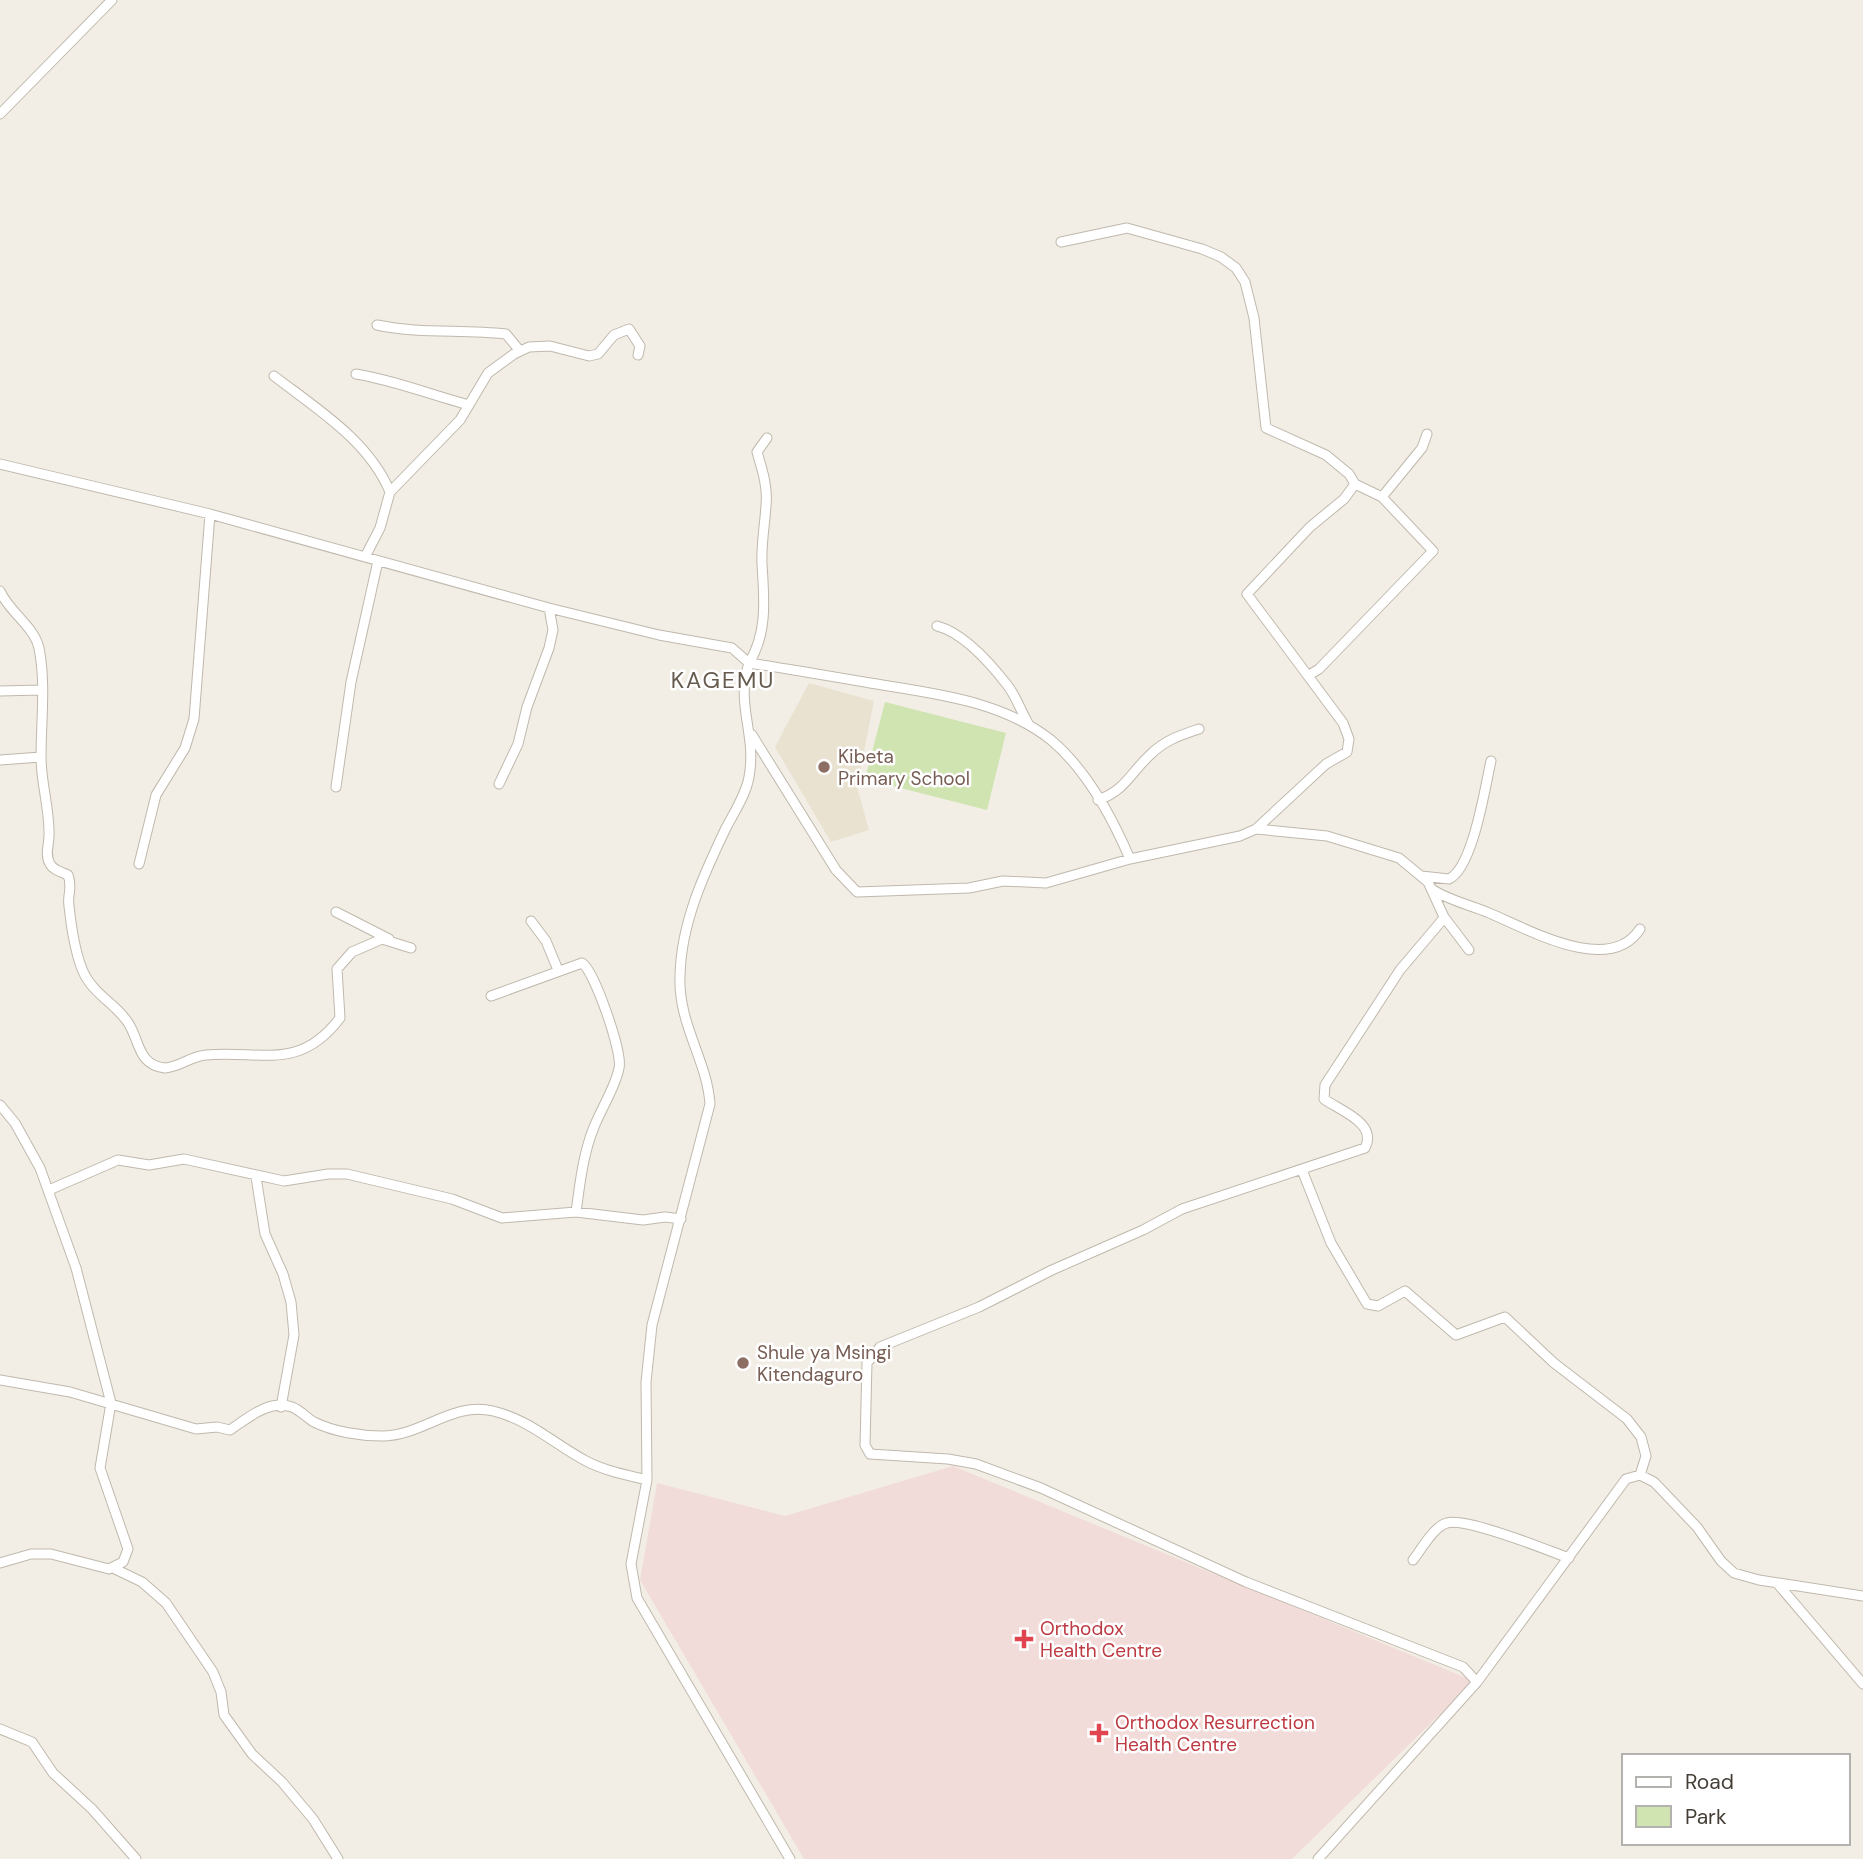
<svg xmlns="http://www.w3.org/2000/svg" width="1863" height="1859" viewBox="0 0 1863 1859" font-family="'DM Sans',sans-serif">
  <rect width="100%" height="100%" fill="#f2eee6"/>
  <path fill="#eae2d1" d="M809 683 874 701 857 787 869 830 831 842 775 747Z"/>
  <path fill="#f2dcda" d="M953 1466 1474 1681 1292 1859H804L640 1580 657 1483 785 1516Z"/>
  <path fill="#d0e4b1" d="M885 702 1006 733 987 810 865 779Z"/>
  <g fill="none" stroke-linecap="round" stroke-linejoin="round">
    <g stroke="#c0b8ac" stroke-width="11">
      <path id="minor" d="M0 114 112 0
        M377 325C420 334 462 329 506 334L520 351
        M356 374C394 380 431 395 469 405
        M274 376C317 409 369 441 390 492
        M767 438 757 452C762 469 768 487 766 505 765 524 761 544 762 564 764 598 768 632 749 663 789 669 829 676 870 683 931 693 1001 700 1051 740 1087 770 1112 817 1130 859
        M0 464 210 514 549 608 659 635 732 648 749 663C735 705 757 734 749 777 746 795 733 814 725 830 703 876 681 924 680 976 678 1024 707 1060 710 1104L652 1325 646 1382 647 1480 631 1564 637 1598 790 1859
        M1382 497 1422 448 1427 434
        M365 557 380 528 390 492 460 420 488 373 514 354 529 347 550 346 589 356 598 354 614 335 629 329 640 346 638 355
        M0 591C9 612 34 626 39 648 46 683 41 722 41 757 41 782 49 807 49 832 50 843 44 854 50 864 53 870 62 872 68 875 73 888 67 894 69 906 71 925 75 951 82 969 92 995 119 1005 130 1026 140 1044 139 1065 165 1068 180 1067 191 1056 206 1055 261 1050 299 1072 340 1018L337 969 352 952 382 939 411 948
        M937 626C964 633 991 664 1008 686 1017 698 1021 712 1029 725
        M1309 675 1319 669 1433 551 1382 497 1355 484
        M0 691 41 690
        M752 735 836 870 857 892 969 888 1003 881 1046 883 1130 859 1240 836 1256 829 1326 764 1347 752 1349 739 1343 723 1247 594 1310 527 1344 499 1355 484 1349 474 1326 455 1266 428 1254 318 1245 282 1236 268 1221 257 1202 249 1127 228 1061 242
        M0 760 41 757
        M499 784 518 744 527 707 549 648 553 630 549 608
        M336 787 351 682 378 561
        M1098 800C1126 790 1130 773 1151 754 1165 740 1181 735 1199 729
        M1256 829 1327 836 1399 858 1428 882 1444 917 1469 950
        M139 864 156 795 185 748 194 719 210 514
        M1421 876 1449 879C1473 868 1485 787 1491 761
        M1433 890C1451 901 1470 905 1489 913 1526 928 1609 977 1640 929
        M336 912 389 939
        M1444 918 1400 970 1325 1085 1324 1099C1339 1110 1378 1123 1365 1148L1182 1209 1143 1230 1052 1270 979 1307 880 1347 867 1363 865 1445 870 1454 948 1459 976 1464 1041 1488 1246 1582 1463 1667 1477 1682
        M531 921 546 941 558 970
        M491 996 582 963C594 970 623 1053 619 1068 616 1086 601 1109 594 1127 583 1154 580 1183 576 1212
        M0 1105 15 1123 40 1168 76 1268 111 1403 100 1468 128 1549 123 1562 109 1569 51 1554H31L0 1563
        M1302 1170 1331 1243 1367 1304 1378 1306 1405 1291 1456 1335 1505 1317 1554 1363 1627 1419 1641 1437 1646 1456 1640 1475
        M256 1177 265 1234 283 1274 291 1302 294 1335 281 1407
        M49 1190 118 1160 149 1165 184 1159 284 1181 328 1174H347L452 1199 502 1218 576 1212 643 1220 665 1217 681 1219
        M0 1380 70 1392 196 1429 217 1427 230 1430C248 1418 269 1399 292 1407 300 1410 307 1418 314 1422 334 1432 361 1436 382 1436 422 1436 453 1401 493 1411 530 1420 554 1444 586 1461 605 1471 627 1475 647 1480
        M1413 1560C1421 1550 1434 1526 1447 1523 1466 1517 1547 1550 1569 1558
        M113 1568 142 1582 166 1603 213 1672 221 1692 224 1715 252 1754 282 1782 313 1819 338 1859
        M1777 1583 1863 1684
        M0 1729 32 1742 53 1773 92 1809 136 1859
        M1318 1859 1477 1682 1626 1479 1640 1475 1654 1482 1697 1527 1721 1561 1734 1573 1759 1580 1863 1596"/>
    </g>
    <use href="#minor" stroke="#fff" stroke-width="9"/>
  </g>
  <g fill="#8d6e63" stroke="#fff" stroke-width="2.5">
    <circle cx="824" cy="767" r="7"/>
    <circle cx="743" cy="1363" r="7"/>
  </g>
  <g fill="#e0444e" stroke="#fff" stroke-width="2.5">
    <path d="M1020.5 1628.5h7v7h7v7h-7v7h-7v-7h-7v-7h7z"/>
    <path d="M1095.5 1722.5h7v7h7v7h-7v7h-7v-7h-7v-7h7z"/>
  </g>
  <g text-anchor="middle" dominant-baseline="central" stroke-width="5" stroke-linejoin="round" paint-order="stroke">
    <g font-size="19" fill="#785e54" stroke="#fff" text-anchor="start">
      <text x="838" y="756">Kibeta<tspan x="838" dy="22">Primary School</tspan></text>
      <text x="757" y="1352">Shule ya Msingi<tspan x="757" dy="22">Kitendaguro</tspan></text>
    </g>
    <g font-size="19" fill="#be3a42" stroke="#fff" text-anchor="start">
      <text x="1040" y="1628">Orthodox<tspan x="1040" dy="22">Health Centre</tspan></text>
      <text x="1115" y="1722">Orthodox Resurrection<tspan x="1115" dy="22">Health Centre</tspan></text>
    </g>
    <g font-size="23" letter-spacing="2" fill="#665b4e" stroke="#fff">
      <text x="723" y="680">KAGEMU</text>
    </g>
  </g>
  <rect x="1622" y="1754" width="228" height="91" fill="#ffffff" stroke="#b4b2af" stroke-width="2"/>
  <rect x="1636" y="1777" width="35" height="10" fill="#ffffff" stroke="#b4b2af" stroke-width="2"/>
  <text x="1685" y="1789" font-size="21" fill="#443e36">Road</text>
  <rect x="1636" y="1806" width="35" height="21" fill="#d0e4b1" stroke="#b4b2af" stroke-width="2"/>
  <text x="1685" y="1824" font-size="21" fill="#443e36">Park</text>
</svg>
